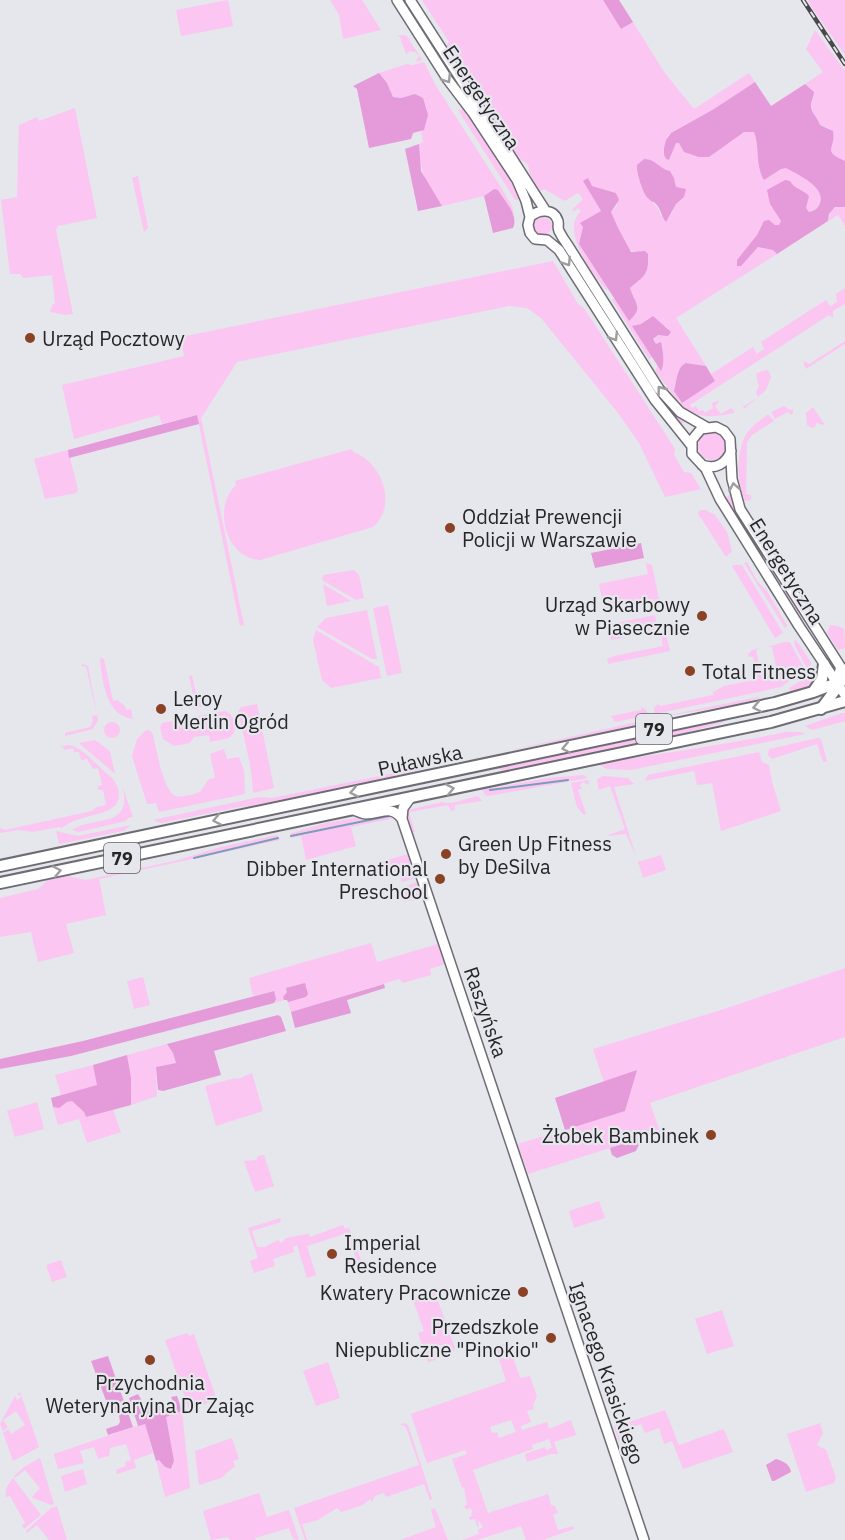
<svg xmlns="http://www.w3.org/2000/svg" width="845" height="1540" viewBox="0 0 845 1540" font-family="'IBM Plex Sans',sans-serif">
  <rect width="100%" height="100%" fill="#e6e6ed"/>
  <path fill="#fbc6f2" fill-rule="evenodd" d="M228 0 233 26 181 36 176 10Z
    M330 0H362L381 30 343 39 339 15Z
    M422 0H603L621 29 633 22 664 72 694 109 749 73 755 82 714 109 671 133 668 135 664 155 666 159 669 160 675 143H679L689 153 694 154 751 130 754 132C760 148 755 164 764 180L781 169 786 167C797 174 826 187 820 203 818 209 814 211 809 212L806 208 807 203 805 192 779 183 774 187 770 204 781 221 779 225H774L772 223 762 225 757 235 737 260 744 262 758 247 773 250 777 254 676 318 706 366 686 363 678 371 674 391 680 400 678 401 655 371 658 366 661 370 663 359 662 345 656 344 653 340 658 335H664L668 328 649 318 645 323 633 326 652 357 649 359 612 300 614 298 629 320 638 306 630 288C645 276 650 274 648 254L629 250 612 218 611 212 617 206V193L592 186 583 181 601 211 581 223 583 227 579 244 608 289 606 290C591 272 560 230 581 211L578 208 574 211 572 210 583 199 578 193 565 201 544 189 540 191C537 187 532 182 531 178 527 164 532 166 518 158L446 46 449 42ZM659 165 662 169 670 171 674 178 676 188H681L684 197 676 204 670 216H661C658 204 648 200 643 190 640 184 641 177 637 171Z
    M808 0H845V55L812 8Z
    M815 30 845 71V161L833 156 830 151 832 143 830 129 820 125C818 118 811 111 811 106 811 94 818 94 805 84L823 72 806 49Z
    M403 35 407 36 422 60 416 62 419 56 415 52 410 51 406 54 400 37 397 36Z
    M424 62 436 86 499 184 512 206 514 215 498 190 490 191 484 196 442 206C424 180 421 175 419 144L423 142 421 131 424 129 415 94 401 98 393 97 387 83 379 73 407 64 413 65Z
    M75 108 97 218 58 226 56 230 73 314 66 315 50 312 53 304H55L52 275 23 278 20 274H10L1 200 17 197 19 125 37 117 39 121Z
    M462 109 465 110 514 182 522 199 515 200 458 110Z
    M138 176 148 228 144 232 132 178Z
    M839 206 845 207V226L838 215 828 221 831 211Z
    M534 226a9 9 0 1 1 18 0a9 9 0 1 1-18 0Z
    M565 249 680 416 685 421 680 425 656 394 564 251Z
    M553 261 578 304 584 308 675 449 674 455 684 472 691 473 701 489 665 497 639 443 618 413 541 318 527 308 509 306 237 362 201 418 244 625 240 626 197 415 162 424 159 415 74 439 62 385 184 356 181 337Z
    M845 288V304L833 311V318L829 315 690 405 692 408 696 406 699 411 703 410 705 413 713 408 712 403 717 401 719 402 715 406 721 414 731 408 735 412 733 413C712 418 695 419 679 403L715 381 711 374 753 347 757 354 764 349 761 342 826 300 830 306 837 302 836 294Z
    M845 341V344L806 369 804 365V361L809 364Z
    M768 370 771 377 766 390 744 409 743 407 758 397 756 392 759 386 756 374 762 371Z
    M784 406 790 410 793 409V413L791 415 788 412 775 419 771 412Z
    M813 407 825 425 816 423 815 427 812 428 807 425 806 413Z
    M768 414 774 421 752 435 747 442 746 494 751 495V500L745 501C736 483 736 450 747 433 752 426 761 420 768 414Z
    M698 446a14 14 0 1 1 28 0a14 14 0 1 1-28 0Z
    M352 449 353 452C382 462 398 505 373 527L260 560C226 558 212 508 236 485L235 481Z
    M68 450 78 490 76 493 45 499 34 459Z
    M730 493 742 522 828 654 826 655 725 500Z
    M701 510H706L712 514H714L727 532 732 551 726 557 701 518 699 517 698 512Z
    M747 562 757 581 767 591 787 625 786 627 785 628 744 563Z
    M646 563 652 565 660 604 656 610 653 599 604 609 599 584 648 574Z
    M734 565H742L783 633 775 638 732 566Z
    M354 570 359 575 364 598 356 600 322 580 323 575Z
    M323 584 351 601 327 606Z
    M388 605 402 673 387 676 373 608Z
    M367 610 377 659H372L317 627 326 618Z
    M655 615 658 630 611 640 607 625Z
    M829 625 838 626 844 629 845 648 838 650 827 633 830 627Z
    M316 630 379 667 381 678 331 688 322 680 313 640Z
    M661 635 667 638 670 651 608 664 607 659 614 656 663 646Z
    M794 640 797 641 812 664 807 668 795 646Z
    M784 642H790L805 670 781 687 655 714C653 710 654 707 658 704L660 706 713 695V692L724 686 758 679 753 657H749L748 654 752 650 760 648 756 650 762 680 778 677 772 647H767Z
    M100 658 104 659 113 701 117 700 125 706 126 710 131 709 133 719C106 716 102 681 100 658Z
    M82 664 88 666 98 720 93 729 65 736V733L90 727 93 721 92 716 97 715 86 666 82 667Z
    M818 670 819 676 810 687 790 691 789 688Z
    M192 675 197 699H201L203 701 202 706 195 709 190 705 195 704 189 676Z
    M758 697H762L740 704 660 717Z
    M257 704 274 788 253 793C252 765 244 739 238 712L241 707Z
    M641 707 645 709 649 715 615 722 611 716 641 710Z
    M225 711C234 714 235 724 234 733L229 738 210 742 209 735 194 737 190 743 174 746 163 739 160 728 162 723Z
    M842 713H845V721L812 730 805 726Z
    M651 719 658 722 502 752Z
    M723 720 724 722 671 737 514 769 501 770 498 768Z
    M104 730a8 8 0 1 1 16 0a8 8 0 1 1-16 0Z
    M149 730 153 734C156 747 163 792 176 796 183 798 194 794 200 792L209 779 215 778 210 754 224 749 227 759 239 757 244 771 245 794 159 812 156 803 147 804 132 756 137 739 145 731Z
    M786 732H801L805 734 631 770 607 769 600 765 601 763C663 753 725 745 786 732Z
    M818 738 821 739 827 761 823 762 817 744 772 759 768 755 769 749Z
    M95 740 110 751 115 774 79 743Z
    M69 745C83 748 95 763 106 773 114 779 119 785 119 796 119 817 78 813 62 828L59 827 33 832 19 830 0 833V828L5 830 92 811 97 807 106 805 103 790H98V786L102 785 98 768 93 769 87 759 81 760 79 752H74L73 748 64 750 63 747H58Z
    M759 752 762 762 769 765 772 782 781 811 721 831 712 783 697 785 694 771 645 781 648 775Z
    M414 769H423L406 775 277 803 239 807 161 823 153 820 260 797 272 798Z
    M583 775 588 778 488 796 485 795 482 788H493L548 778Z
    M603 776 628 778 634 784 614 787 636 856 626 834 606 836 625 829 610 786 599 790 597 779Z
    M589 780 588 785 583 782 579 786 583 788 578 790 586 814 584 815 577 807 571 783Z
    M122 785 133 817 128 818 126 821 78 832 72 830C96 815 134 829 122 785Z
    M478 796 482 801 455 805V810L451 811 448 805 409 812 415 832H413L407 814 408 810 442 802C451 806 467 798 478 796Z
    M383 813 393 814 395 818 351 827 356 846 306 860 301 836 289 838 291 833 326 823Z
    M131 825 123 831 59 844 56 831 78 836Z
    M277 835 280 840 99 879 106 915 66 924 74 953 38 962 31 932 0 937V898L38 889 48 880 68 876 86 880 174 861 221 847Z
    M408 854 416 878 402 882 398 871 379 879 374 864Z
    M661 855 666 870 643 878 638 862Z
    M417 882 420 893 413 900 404 902V887Z
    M371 943 377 962 438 944 445 964 430 969 431 975 403 983 399 979 291 1012 288 1002 306 997 307 986 287 992 283 997 284 1000 274 1003V991L253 996 249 978Z
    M845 968V1037L650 1103 660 1132 528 1174 518 1144 625 1111 636 1071 604 1083 593 1049 721 1010Z
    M143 977 150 1005 134 1009 127 981Z
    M167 1044 173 1053 176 1063 156 1067 157 1096 131 1105V1089L127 1055Z
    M93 1065 98 1085 61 1095 55 1075Z
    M252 1073 263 1111 216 1126 205 1086 235 1078 238 1079Z
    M72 1101 84 1112 86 1117 113 1109 121 1132 87 1143 79 1119 58 1125 53 1107 59 1108 67 1102Z
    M37 1102 44 1129 15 1137 7 1111Z
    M264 1155 274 1186 255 1192 244 1161 256 1160 258 1156Z
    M599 1201 605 1218 574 1228 569 1211Z
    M280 1218 281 1222 252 1231 257 1247H265L278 1240 281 1243 286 1238 301 1235 302 1236 303 1234 305 1235 308 1233 310 1237 343 1225 345 1229 349 1228 361 1260 357 1261 347 1233 307 1246 316 1275 307 1278 297 1245 293 1247 294 1252 273 1259 275 1266 254 1273 250 1261 258 1258 248 1228Z
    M61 1260 67 1277 52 1282 46 1265Z
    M434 1290 455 1348 452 1354 445 1357 439 1352 435 1360 428 1362 418 1333 424 1331 412 1297Z
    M722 1310 734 1346 707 1354 695 1319Z
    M188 1333 189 1336 194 1334 217 1400 189 1409 165 1340Z
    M508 1342 520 1378 530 1376 537 1397 533 1405 534 1409 527 1411 531 1422 521 1426 522 1430 547 1422 549 1429 571 1420 576 1435 554 1442 558 1454H551L527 1462 525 1454 545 1447 546 1450 552 1448 549 1439 532 1445 533 1449 473 1470 488 1513 548 1494 551 1505 555 1506 558 1513 553 1515 558 1530 573 1526 574 1529 543 1540H526L521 1526 477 1540H462L479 1534 478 1530 483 1527 480 1522 478 1523 479 1527 477 1526 475 1519 470 1520 469 1517 472 1516 471 1513 473 1512 470 1508 466 1510 464 1506 467 1505 464 1487 462 1488 452 1459 467 1454 465 1450 427 1463 411 1414 506 1381 495 1347ZM511 1420 516 1432 499 1438 497 1432 492 1433 490 1427Z
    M328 1362 340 1398 316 1406 303 1371Z
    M20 1392 39 1447 13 1461 3 1433 8 1429 11 1434 25 1425 16 1411 3 1420 8 1427 3 1431 0 1424 15 1396 17 1400 21 1397 20 1395H17Z
    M665 1410 679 1445 724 1429 733 1452 683 1469 672 1441 664 1444 659 1428 645 1433 641 1424 618 1432 620 1441 619 1442 614 1427Z
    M182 1411 190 1488 165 1497 156 1461 159 1460 165 1467 171 1469 173 1467 166 1417Z
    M145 1423 153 1453 134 1460 136 1468 117 1474 116 1470 126 1466 125 1462 131 1460 126 1444 110 1448 109 1456 98 1459 94 1447 80 1451 84 1463 58 1469 54 1454Z
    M404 1423 408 1425 432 1499 430 1500 424 1484 386 1497 384 1493 375 1496 372 1502 370 1499 363 1505 341 1512 337 1508 318 1520 302 1524 307 1540H305L294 1508 419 1465 406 1427 400 1424Z
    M820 1423 823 1433 817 1445 826 1450 836 1478 834 1483 806 1492 787 1434Z
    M232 1438 239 1459 233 1461 235 1466 221 1478 199 1485 195 1451Z
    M40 1458 54 1504 51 1505 33 1498 32 1497 40 1488 25 1470 15 1478 14 1476 24 1467Z
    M83 1469 87 1484 65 1492 61 1476Z
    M13 1478 41 1515 24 1529 22 1525 25 1523 10 1496 6 1497C4 1489 8 1485 13 1478Z
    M259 1493 267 1517 289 1510 299 1540 293 1539 289 1528 255 1538 256 1540H230L228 1537 211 1540 203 1511Z
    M57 1506 67 1540H49L37 1525 27 1533 26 1531 51 1508Z
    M435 1508 448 1540H400L436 1527 431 1510Z"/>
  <path fill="#e59ada" d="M603 0H619L633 22 621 29Z
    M379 73 387 83 393 97 401 98 415 94 423 98 428 115 424 130 413 133 411 139 369 148 357 89 353 86Z
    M755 82 771 106 805 84 814 92C814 97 810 102 811 107 811 112 818 118 820 125L833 131C836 149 821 151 845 161V207H835L829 214 828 221 777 254 773 250 758 247 741 266H737V260L757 235 764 221 769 220 775 225H779L781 221 770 204 767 190 785 180 790 181C795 190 803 189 809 196L806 208 809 212C814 211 818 209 820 203 826 187 797 174 786 168L781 169 764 180C755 165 760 148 754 132H744L709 157H699L684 152 679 143H676L669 160 666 159 664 155V148L666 140 671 133 714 109Z
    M419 144 421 171 442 206 418 211 405 149Z
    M644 159C656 159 659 169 670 171L674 178 676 187 686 189 684 197 676 204 666 222C661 216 661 209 656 204 652 200 652 203 648 198 643 194 636 171 637 165Z
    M588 178 592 186 616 193 619 200 611 212 618 228 631 252 645 251 648 254C649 275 645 275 630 288 635 304 644 307 629 321L579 244 583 227 580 223 601 211 583 181Z
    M494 189 498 190C505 202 519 215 513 228L493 233 484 196Z
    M653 316 671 332 668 336 658 335 653 339 656 344 661 342C663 351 665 363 661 371L632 326 641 324Z
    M686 363 706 366 715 381 682 403 674 391C677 381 676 368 686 363Z
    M197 415 199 424 69 458 68 450Z
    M641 543 644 558 595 568 591 553Z
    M305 983 308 994 306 997 288 1002 287 1000H284L283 997 287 992 286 988Z
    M384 984 385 988 347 1000 351 1013 295 1028 291 1012Z
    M274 991 276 999 274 1003 71 1056 0 1069V1059L83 1041Z
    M278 1015 281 1017 286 1031 214 1051 221 1075 163 1091 158 1090 156 1067 176 1063 173 1053 167 1044Z
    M127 1055 131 1078V1105L86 1117 84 1112 72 1101 67 1102 59 1108 53 1107 51 1098 97 1085 93 1065Z
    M637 1070 625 1111 565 1130 555 1098Z
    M642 1138 636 1151 617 1158 612 1155 610 1148Z
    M108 1356 133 1427 108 1435 106 1429 118 1425 120 1422 119 1415 108 1406 91 1361Z
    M138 1394 146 1408 152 1405 153 1401 161 1400 166 1407 172 1408 174 1403 171 1397 177 1396 182 1411 166 1417 174 1461 171 1469 165 1467 159 1460 156 1461 145 1424 138 1426 129 1398Z
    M776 1459C783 1461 790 1464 791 1472L774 1481H772L766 1465Z"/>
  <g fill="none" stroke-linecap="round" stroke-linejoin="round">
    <path stroke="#7b9eb8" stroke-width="2" d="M490 790 568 780
      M291 836 389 816
      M194 858 278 838"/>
    <g stroke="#6c6c72" stroke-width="12">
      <path id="secondary" d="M397 0 448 80 473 113 517 180 526 201 530 217 528 225 530 233 535 239 547 240 559 250 655 400 691 445
        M410 0 545 210
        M530 217C539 209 554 208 558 221 559 228 557 225 559 231 561 235 564 240 567 244L659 389 680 412 706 427
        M702 465C715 470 726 464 731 451
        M845 674 740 509 732 479 730 439 724 431 716 427 701 429 692 440V454L706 469 720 499 799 626 845 695
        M411 797 403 808 402 819 644 1540
        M352 809C356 811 362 814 366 814 381 814 391 804 402 819"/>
    </g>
    <g stroke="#6c6c72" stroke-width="14">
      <path id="primary" d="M813 692 822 679 824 664
        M821 709 836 689 841 668
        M0 866 775 703 813 692 845 680
        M0 883 771 722 845 701"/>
    </g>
    <use href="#secondary" stroke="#fff" stroke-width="9"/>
    <use href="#primary" stroke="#fff" stroke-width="10"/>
    <g stroke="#49494c" stroke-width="4.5">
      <path id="rail" d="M803 0 845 64"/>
    </g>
    <use href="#rail" stroke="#e6e6ed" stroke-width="2" stroke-dasharray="7" stroke-linecap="butt"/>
  </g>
  <defs><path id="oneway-chevron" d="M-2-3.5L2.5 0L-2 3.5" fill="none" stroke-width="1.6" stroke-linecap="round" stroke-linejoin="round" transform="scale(1.5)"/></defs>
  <g stroke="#9d9d9e">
    <use href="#oneway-chevron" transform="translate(447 79) rotate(57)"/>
    <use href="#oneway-chevron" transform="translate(567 262) rotate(57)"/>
    <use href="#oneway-chevron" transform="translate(614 337) rotate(58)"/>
    <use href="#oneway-chevron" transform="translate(661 390) rotate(-127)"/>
    <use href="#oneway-chevron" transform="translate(734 487) rotate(-100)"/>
    <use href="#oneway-chevron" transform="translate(757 707) rotate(168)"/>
    <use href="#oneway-chevron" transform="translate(566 748) rotate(168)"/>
    <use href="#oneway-chevron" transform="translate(450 789) rotate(-11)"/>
    <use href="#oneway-chevron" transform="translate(354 792) rotate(169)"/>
    <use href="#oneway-chevron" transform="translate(217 820) rotate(169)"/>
    <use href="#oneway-chevron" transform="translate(57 871) rotate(-12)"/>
  </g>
  <g fill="#8a4224" stroke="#e6e6ed" stroke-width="2">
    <circle cx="30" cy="338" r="6"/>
    <circle cx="450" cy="528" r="6"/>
    <circle cx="702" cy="616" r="6"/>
    <circle cx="690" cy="671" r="6"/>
    <circle cx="161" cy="709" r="6"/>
    <circle cx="446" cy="854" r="6"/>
    <circle cx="440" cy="879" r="6"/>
    <circle cx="711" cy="1135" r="6"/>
    <circle cx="332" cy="1254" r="6"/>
    <circle cx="523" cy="1292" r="6"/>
    <circle cx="551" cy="1338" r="6"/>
    <circle cx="150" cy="1360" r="6"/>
  </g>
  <g text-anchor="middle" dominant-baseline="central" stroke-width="4.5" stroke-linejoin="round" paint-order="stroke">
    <g fill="#e6e6ed" stroke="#606063" stroke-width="1.5">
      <rect x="636" y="714" width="36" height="30" rx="4.5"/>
      <rect x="104" y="843" width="36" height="30" rx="4.5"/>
    </g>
    <g font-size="18" font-weight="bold" fill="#262628">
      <text x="654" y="729">79</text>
      <text x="122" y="858">79</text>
    </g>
    <g font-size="20" fill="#262628" stroke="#e6e6ed">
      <text transform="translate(482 97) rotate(56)">Energetyczna</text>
      <text transform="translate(787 571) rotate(58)">Energetyczna</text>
      <text transform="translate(420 760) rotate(-12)">Puławska</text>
      <text transform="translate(486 1012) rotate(71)">Raszyńska</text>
      <text transform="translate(607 1373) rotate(71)">Ignacego Krasickiego</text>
    </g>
    <g font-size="20" fill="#262628" stroke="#e6e6ed" text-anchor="start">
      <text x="42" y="338">Urząd Pocztowy</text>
      <text x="462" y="516">Oddział Prewencji<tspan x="462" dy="23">Policji w Warszawie</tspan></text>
      <text x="690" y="604" text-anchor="end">Urząd Skarbowy<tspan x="690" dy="23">w Piasecznie</tspan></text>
      <text x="702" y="671">Total Fitness</text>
      <text x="173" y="698">Leroy<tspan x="173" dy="23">Merlin Ogród</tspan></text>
      <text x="458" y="843">Green Up Fitness<tspan x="458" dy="23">by DeSilva</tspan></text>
      <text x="428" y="868" text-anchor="end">Dibber International<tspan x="428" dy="23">Preschool</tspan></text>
      <text x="699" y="1135" text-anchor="end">Żłobek Bambinek</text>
      <text x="344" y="1242">Imperial<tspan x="344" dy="23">Residence</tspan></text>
      <text x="511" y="1292" text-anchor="end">Kwatery Pracownicze</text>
      <text x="539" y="1326" text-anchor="end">Przedszkole<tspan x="539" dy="23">Niepubliczne "Pinokio"</tspan></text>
      <text x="150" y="1382" text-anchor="middle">Przychodnia<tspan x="150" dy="23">Weterynaryjna Dr Zając</tspan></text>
    </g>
  </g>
</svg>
